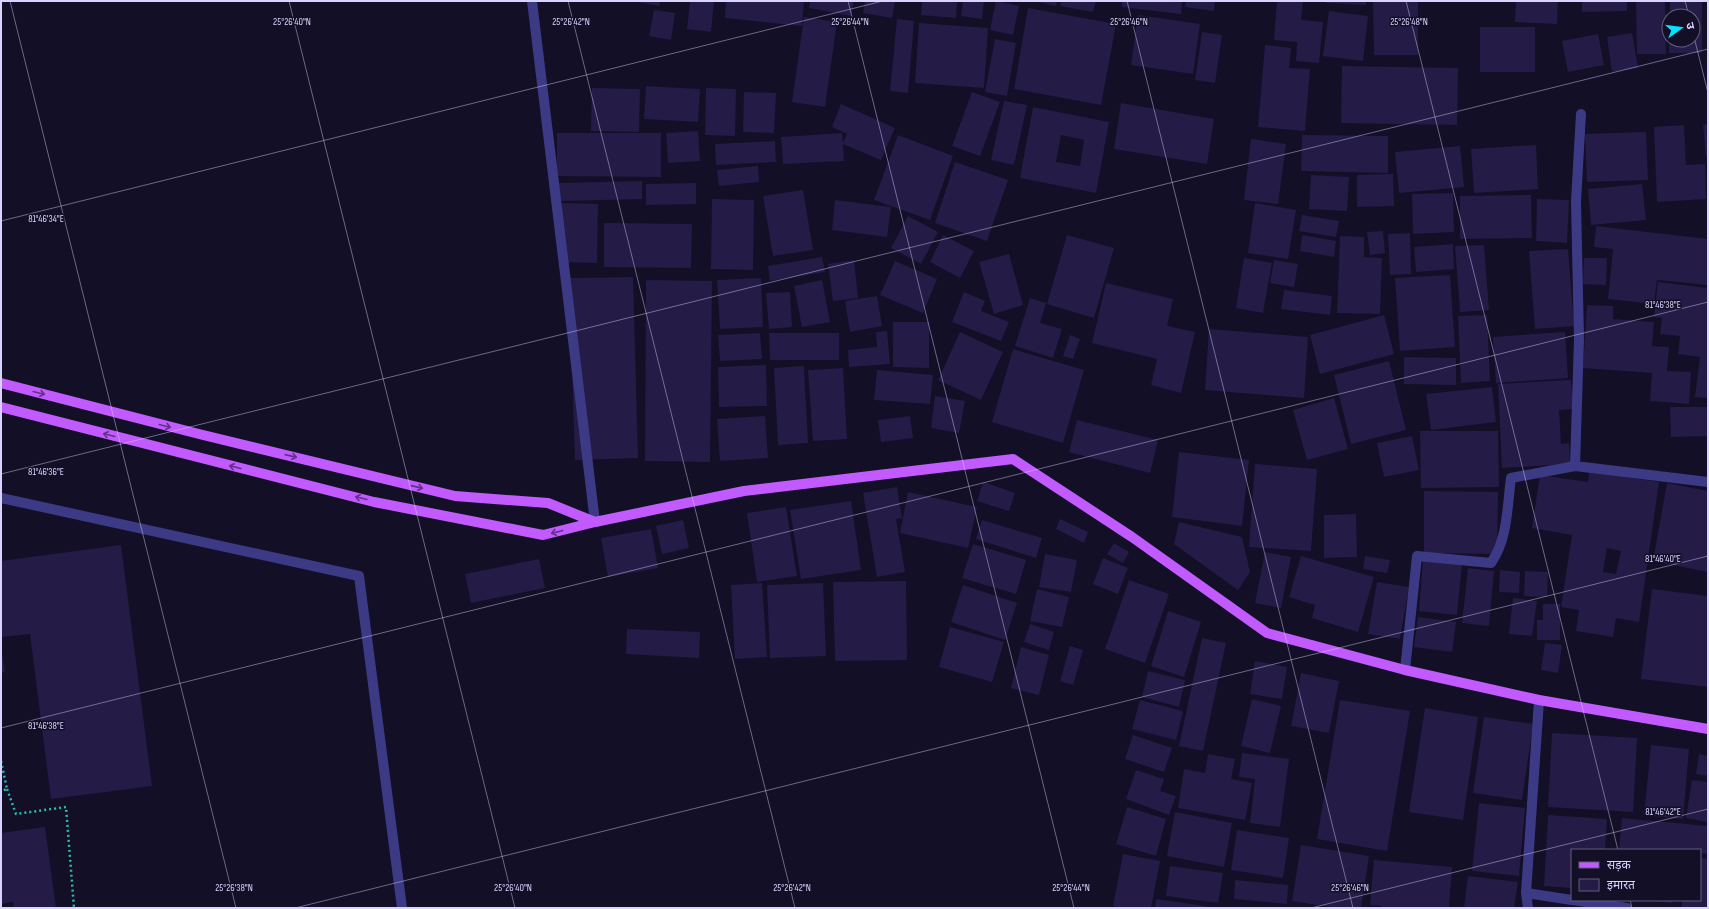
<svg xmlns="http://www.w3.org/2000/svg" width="1709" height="909" viewBox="0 0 1709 909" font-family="'Sofia Sans Condensed','Noto Sans Devanagari',sans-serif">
  <rect width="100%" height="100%" fill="#130f26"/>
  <path fill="#241b47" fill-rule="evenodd" d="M633 1H660L659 6Z
    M690 1H714L711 32 687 29Z
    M726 1H804L802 26 725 18Z
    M810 1H854L851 16 809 8Z
    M865 1H895L892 18 863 13Z
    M922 1H957L956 18 921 15Z
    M963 1H984L982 19 961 16Z
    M996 1 1019 6 1013 35 990 30Z
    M1033 1H1057L1056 6Z
    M1061 1H1096L1093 12 1060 6Z
    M1122 1H1182L1181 14 1122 7Z
    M1186 1H1215L1214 11 1185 7Z
    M1277 1H1303L1301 20 1323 22 1319 63 1296 61 1297 42 1274 40Z
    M1326 1H1366V5L1326 3Z
    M1373 1H1418V55H1374Z
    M1516 1H1558L1557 24 1515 22Z
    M1582 1H1627V11L1582 12Z
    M1636 1H1665L1666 54H1637Z
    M1670 1H1702V53H1669V40H1693V16H1670Z
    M1028 8 1116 24 1101 105 1014 89Z
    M654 10 675 13 671 40 649 36Z
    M1329 11 1368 16 1363 61 1323 56Z
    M1138 15 1200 24 1193 74 1131 65Z
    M804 17 837 22 825 107 792 102Z
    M897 19 914 21 908 93 890 91Z
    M919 23 988 28 984 88 915 83Z
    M1480 27H1535V72H1480Z
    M1202 32 1222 35 1215 83 1195 80Z
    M1632 33 1638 68 1612 72 1607 37Z
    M1598 34 1604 65 1568 72 1562 41Z
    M995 39 1016 43 1007 96 985 92Z
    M1265 45 1291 48 1289 68 1310 69 1305 131 1258 127Z
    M1342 66 1458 68 1457 125 1341 123Z
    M646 86 700 89 698 122 644 119Z
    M592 88 640 89 639 132 591 131Z
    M706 88 736 89 735 136 705 135Z
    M744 92 776 93 774 133 743 132Z
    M972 92 1000 102 980 156 952 146Z
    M1004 101 1027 105 1014 165 991 160Z
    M1121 103 1214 119 1207 164 1114 149Z
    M841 104 895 128 881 160 843 144 844 161 783 164 781 137 842 133 843 143 847 134 832 127Z
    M1033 107 1109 122 1096 193 1020 178ZM1061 135 1084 140 1080 166 1056 162Z
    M1708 124V156L1706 157 1703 125Z
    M1684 125 1686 165 1705 164 1706 199 1657 202 1654 127Z
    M698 131 700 161 668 163 666 133Z
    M1646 132 1648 180 1587 182 1585 134Z
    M557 133H661V177L557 176Z
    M898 135 953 156 930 220 874 200Z
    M1302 135 1388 136V173L1301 171Z
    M1251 139 1286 144 1278 204 1244 200Z
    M775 141 776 162 716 165 715 144Z
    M1536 145 1538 189 1474 193 1471 149Z
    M1460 146 1464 187 1399 193 1395 152Z
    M955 162 1008 180 987 241 935 223Z
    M758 166 759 182 719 186 717 170Z
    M1393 174 1394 206 1357 207V175Z
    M1311 175 1349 177 1347 211 1309 209Z
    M642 181V199L559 201 558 183Z
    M696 183V204L646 205V184Z
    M1642 184 1646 220 1591 225 1588 189Z
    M803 190 813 250 773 256 763 196Z
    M1453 193 1454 232 1413 234 1412 194Z
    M1531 195 1532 238 1460 239V196Z
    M712 199 754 200 753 270 711 269Z
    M1537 199 1569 200 1567 243 1536 241Z
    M835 200 891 207 887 237 832 230Z
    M562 203 598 204 597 263 560 262Z
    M1255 203 1296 210 1288 259 1248 253Z
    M1302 215 1339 221 1336 237 1299 231Z
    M908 216 938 232 921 264 891 248Z
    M604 223 692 224 691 268 604 267Z
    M1596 226 1708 239V285L1657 280 1654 304 1608 299 1613 249 1594 247Z
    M1383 231 1385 253 1370 255 1367 232Z
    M1410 233 1411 274 1390 275 1388 234Z
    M943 235 974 251 960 278 930 262Z
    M1067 235 1114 248 1094 318 1047 304Z
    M1302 235 1336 241 1334 257 1300 251Z
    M1340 236 1364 237V257L1382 258 1380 314 1337 313Z
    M1453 244 1454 269 1416 272 1414 247Z
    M1484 245 1489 310 1460 312 1455 246Z
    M1568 249 1574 326 1535 329 1529 251Z
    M1009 254 1023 305 994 314 979 262Z
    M822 257 825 272 770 281 768 266Z
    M1244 258 1272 263 1263 313 1236 308Z
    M1584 258H1607L1606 285 1583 284Z
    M854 260 858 298 833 301 828 264Z
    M1274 260 1298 264 1294 287 1270 283Z
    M895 261 937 279 923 313 880 295Z
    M1450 275 1455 347 1400 351 1395 278Z
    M633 277 638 458 575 460 569 278Z
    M761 278 763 327 720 329 717 280Z
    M646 280 712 281 710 462 645 461Z
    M822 280 830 322 802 327 794 286Z
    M1658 282 1708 288V398L1695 397 1700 357 1678 354 1680 336 1660 334 1662 318 1654 317Z
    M1106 283 1173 299 1167 326 1195 332 1181 393 1151 385 1157 359 1092 343Z
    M1284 290 1332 296 1330 315 1281 309Z
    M790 292 792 327 769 329 766 293Z
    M964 292 985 301 981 311 1009 322 1001 341 952 322Z
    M877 296 882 326 850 332 845 301Z
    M1030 298 1046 303 1040 323 1062 329 1053 358 1015 346Z
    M1587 305 1613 306V319L1654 322 1652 346 1669 347 1667 371 1691 372 1689 404 1650 401 1652 373 1583 368Z
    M1384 315 1394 354 1320 374 1310 335Z
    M1487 315 1490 381 1461 383 1458 316Z
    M893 322H929V368L893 367Z
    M1209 329 1308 337 1304 398 1205 390Z
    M887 331 890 364 849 367 848 350 877 347 876 332Z
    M960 332 1003 352 981 400 938 380Z
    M1565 332 1568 378 1496 383 1493 337Z
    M760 333 762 359 720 361 718 335Z
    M769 333H839V360H770Z
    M1070 335 1080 339 1073 359 1063 356Z
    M1013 349 1084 370 1063 443 992 422Z
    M1404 357 1456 358V385L1404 384Z
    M1389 361 1406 430 1351 444 1334 375Z
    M766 365 767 406 719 407 718 367Z
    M804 366 808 443 778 445 774 368Z
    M843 368 847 439 813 441 808 370Z
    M877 370 933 375 930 404 874 400Z
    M1571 380 1573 409 1559 410 1561 444 1569 443 1570 464 1502 468 1498 384Z
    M1492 387 1496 422 1431 430 1426 394Z
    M935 396 965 401 959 433 931 428Z
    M1334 398 1348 449 1307 460 1293 410Z
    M1670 407H1708V436L1671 437Z
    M765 416 768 458 720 461 717 419Z
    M910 416 913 438 881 442 878 420Z
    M1077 420 1158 440 1150 473 1069 452Z
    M1420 431H1498L1499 487 1421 488Z
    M1412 436 1419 470 1384 477 1377 443Z
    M1179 452 1249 460 1242 526 1172 517Z
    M1255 464 1317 469 1311 551 1249 547Z
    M1589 472 1659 482 1639 622 1616 618 1613 637 1576 631 1579 610 1561 607 1572 535 1532 528 1540 475 1588 482ZM1607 548 1621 551 1616 574 1603 572Z
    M983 482 1015 493 1009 511 977 501Z
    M1667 483 1708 491V572L1653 561Z
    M897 487 902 518 896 519 905 572 877 577 863 493Z
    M1424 491 1498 492 1497 554 1424 553Z
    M908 492 977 507 968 548 900 533Z
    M851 501 861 570 801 579 790 510Z
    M786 507 797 576 757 582 747 513Z
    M1356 514 1357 557 1324 558V515Z
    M1060 519 1088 532 1084 543 1056 529Z
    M683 520 689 548 662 554 656 526Z
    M982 520 1042 538 1036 558 976 539Z
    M1179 522 1242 537 1250 572 1238 590 1174 544Z
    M651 529 658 568 608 577 601 538Z
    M1114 543 1129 552 1123 563 1107 554Z
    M973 544 1026 560 1016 594 962 578Z
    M121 545 152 786 51 799 30 634 1 637V561Z
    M1265 552 1291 557 1281 608 1255 603Z
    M1045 554 1077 560 1071 592 1039 587Z
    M1301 556 1374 577 1358 632 1312 618 1315 605 1289 597Z
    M1365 556 1390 560 1387 573 1363 569Z
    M1103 558 1128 568 1118 594 1093 584Z
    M539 559 545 588 471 603 465 574Z
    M1423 560 1462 564 1457 615 1419 611Z
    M1468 568 1494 571 1489 626 1462 623Z
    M1500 570 1520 572 1519 593 1499 592Z
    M1525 571 1548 572 1547 597 1524 596Z
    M1129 580 1169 594 1145 663 1105 649Z
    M906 581 907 660 835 661 833 582Z
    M1377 582 1409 587 1400 639 1368 634Z
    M762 583 767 657 735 659 731 585Z
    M823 583 826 656 770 658 767 585Z
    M963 585 1017 603 1005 640 951 622Z
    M1037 589 1069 597 1062 627 1030 621Z
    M1652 589 1708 596V687L1641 679Z
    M1513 598 1537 601 1532 636 1509 634Z
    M1543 604H1560V640H1537V620H1543Z
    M1168 611 1201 622 1184 677 1151 666Z
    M1418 617 1456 622 1452 652 1414 647Z
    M1030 624 1054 632 1049 650 1024 642Z
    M950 627 1004 642 992 682 939 667Z
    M627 629 700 632 699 658 626 654Z
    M1202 638 1226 643 1203 751 1179 746Z
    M1545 643 1562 645 1558 673 1541 670Z
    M1 646 5 672 1 673Z
    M1070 646 1083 650 1073 685 1060 681Z
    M1021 647 1049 655 1039 695 1011 688Z
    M1255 661 1287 667 1282 699 1250 694Z
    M1148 671 1185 680 1179 707 1142 697Z
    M1301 673 1339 681 1329 733 1291 726Z
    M1252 699 1281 706 1270 753 1241 746Z
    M1140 700 1183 711 1176 740 1132 729Z
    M1340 700 1410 711 1387 851 1317 839Z
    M1425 708 1478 717 1463 820 1409 812Z
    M1484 717 1533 724 1522 800 1473 793Z
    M1552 733 1637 738 1633 812 1548 807Z
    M1133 735 1172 748 1164 772 1125 759Z
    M1651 745 1689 749 1683 819 1644 815Z
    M1242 753 1289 759 1280 827 1250 823 1255 779 1239 777Z
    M1208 754 1235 759 1231 779 1252 783 1245 820 1178 808 1184 769 1205 773Z
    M1699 754 1708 756V776L1696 774Z
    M1136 770 1164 779 1160 791 1176 796 1169 815 1126 799Z
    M1692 780 1708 782V822L1686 818Z
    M1479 803 1525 808 1519 876 1472 871Z
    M1127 807 1166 819 1156 856 1116 844Z
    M1175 812 1232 823 1224 867 1167 856Z
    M1548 815 1607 819 1605 850H1572V888L1544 886Z
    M1622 818 1708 826V854L1700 853V850H1619Z
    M45 827 56 908H14L13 902 1 904V833Z
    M1237 830 1289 838 1283 878 1231 870Z
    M1301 845 1369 856 1361 908H1336L1292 901Z
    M1123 854 1160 861 1151 908H1121L1113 906Z
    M1700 858 1708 859V908L1682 907V900H1700Z
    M1374 860 1452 867 1449 908H1382V906L1370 905Z
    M1170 866 1223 873 1218 903 1166 896Z
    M1468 876 1518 882 1514 908H1464Z
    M1235 880 1288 885 1287 904 1234 899Z
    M1156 899 1212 907V908H1155Z
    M1651 900H1672V903Z"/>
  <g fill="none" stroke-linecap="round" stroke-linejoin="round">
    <path stroke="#2fb8b0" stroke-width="2.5" stroke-dasharray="2 3" stroke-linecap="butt" d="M1 761 7 789 1 791
      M7 789 16 814 66 807 74 908"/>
    <path stroke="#3d3a85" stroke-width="10" d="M532 1 595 522
      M1575 466 1579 339 1576 201 1581 114
      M1 498 359 576 402 908
      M1405 670 1417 556 1491 563C1508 539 1507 507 1511 478L1575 466 1708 482
      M1526 893 1572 900
      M1573 900 1627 908
      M1528 908 1526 893 1539 700"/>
    <path stroke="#c25bff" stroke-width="10" d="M1 383 199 434 455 496 548 503 595 522
      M1 407 374 502 543 535 595 522 744 491 1013 459 1132 537 1267 633 1405 670 1539 700 1708 729"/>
  </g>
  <defs><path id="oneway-shaft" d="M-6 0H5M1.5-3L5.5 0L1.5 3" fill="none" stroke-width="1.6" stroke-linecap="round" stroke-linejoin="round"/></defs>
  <g stroke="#623188">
    <use href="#oneway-shaft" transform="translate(39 393) rotate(14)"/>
    <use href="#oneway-shaft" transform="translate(165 426) rotate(14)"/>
    <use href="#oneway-shaft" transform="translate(109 435) rotate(-166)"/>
    <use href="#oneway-shaft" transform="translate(291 456) rotate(13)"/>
    <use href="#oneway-shaft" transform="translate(235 467) rotate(-166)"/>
    <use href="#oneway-shaft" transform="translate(417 487) rotate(13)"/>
    <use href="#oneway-shaft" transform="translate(361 498) rotate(-166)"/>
    <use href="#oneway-shaft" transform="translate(557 532) rotate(166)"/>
  </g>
  <path fill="none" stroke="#d9d4ff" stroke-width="1" stroke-opacity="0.45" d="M10 1 236 908M289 1 515 908M568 1 795 908M848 1 1074 908M1127 1 1353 908M1406 1 1618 850M1685 1 1689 16M1693 33 1708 93M1 221 883 1M1 474 1708 49M1 728 1708 302M1630 900 1632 908M295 908 1708 556M1311 908 1708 809"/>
  <g font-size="10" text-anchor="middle" fill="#d9d4ff" stroke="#130f26" stroke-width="3" stroke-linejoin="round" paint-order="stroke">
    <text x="292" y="25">25°26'40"N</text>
    <text x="571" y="25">25°26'42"N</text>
    <text x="850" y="25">25°26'44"N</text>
    <text x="1129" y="25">25°26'46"N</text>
    <text x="1409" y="25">25°26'48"N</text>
    <text x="46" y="222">81°46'34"E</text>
    <text x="1663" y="308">81°46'38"E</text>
    <text x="46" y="475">81°46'36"E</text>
    <text x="1663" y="562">81°46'40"E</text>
    <text x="46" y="729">81°46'38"E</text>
    <text x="1663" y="815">81°46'42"E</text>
    <text x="234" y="891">25°26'38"N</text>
    <text x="513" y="891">25°26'40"N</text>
    <text x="792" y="891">25°26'42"N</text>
    <text x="1071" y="891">25°26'44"N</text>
    <text x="1350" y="891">25°26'46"N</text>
  </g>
  <rect width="1709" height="909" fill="none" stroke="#d9d4ff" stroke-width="4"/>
  <rect x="1571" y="849" width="130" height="52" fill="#130f26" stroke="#625e7d"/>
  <rect x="1579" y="862" width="20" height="6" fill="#c25bff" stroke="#625e7d"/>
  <text x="1607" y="869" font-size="12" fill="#d9d4ff">सड़क</text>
  <rect x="1579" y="879" width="20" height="12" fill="#241b47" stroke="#625e7d"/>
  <text x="1607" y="889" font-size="12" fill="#d9d4ff">इमारत</text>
  <g transform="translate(1681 28) rotate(76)"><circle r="19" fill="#130f26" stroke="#625e7d"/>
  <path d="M0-3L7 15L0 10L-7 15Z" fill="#00e5ff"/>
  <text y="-6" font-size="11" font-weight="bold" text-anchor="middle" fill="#d9d4ff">उ</text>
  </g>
</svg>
